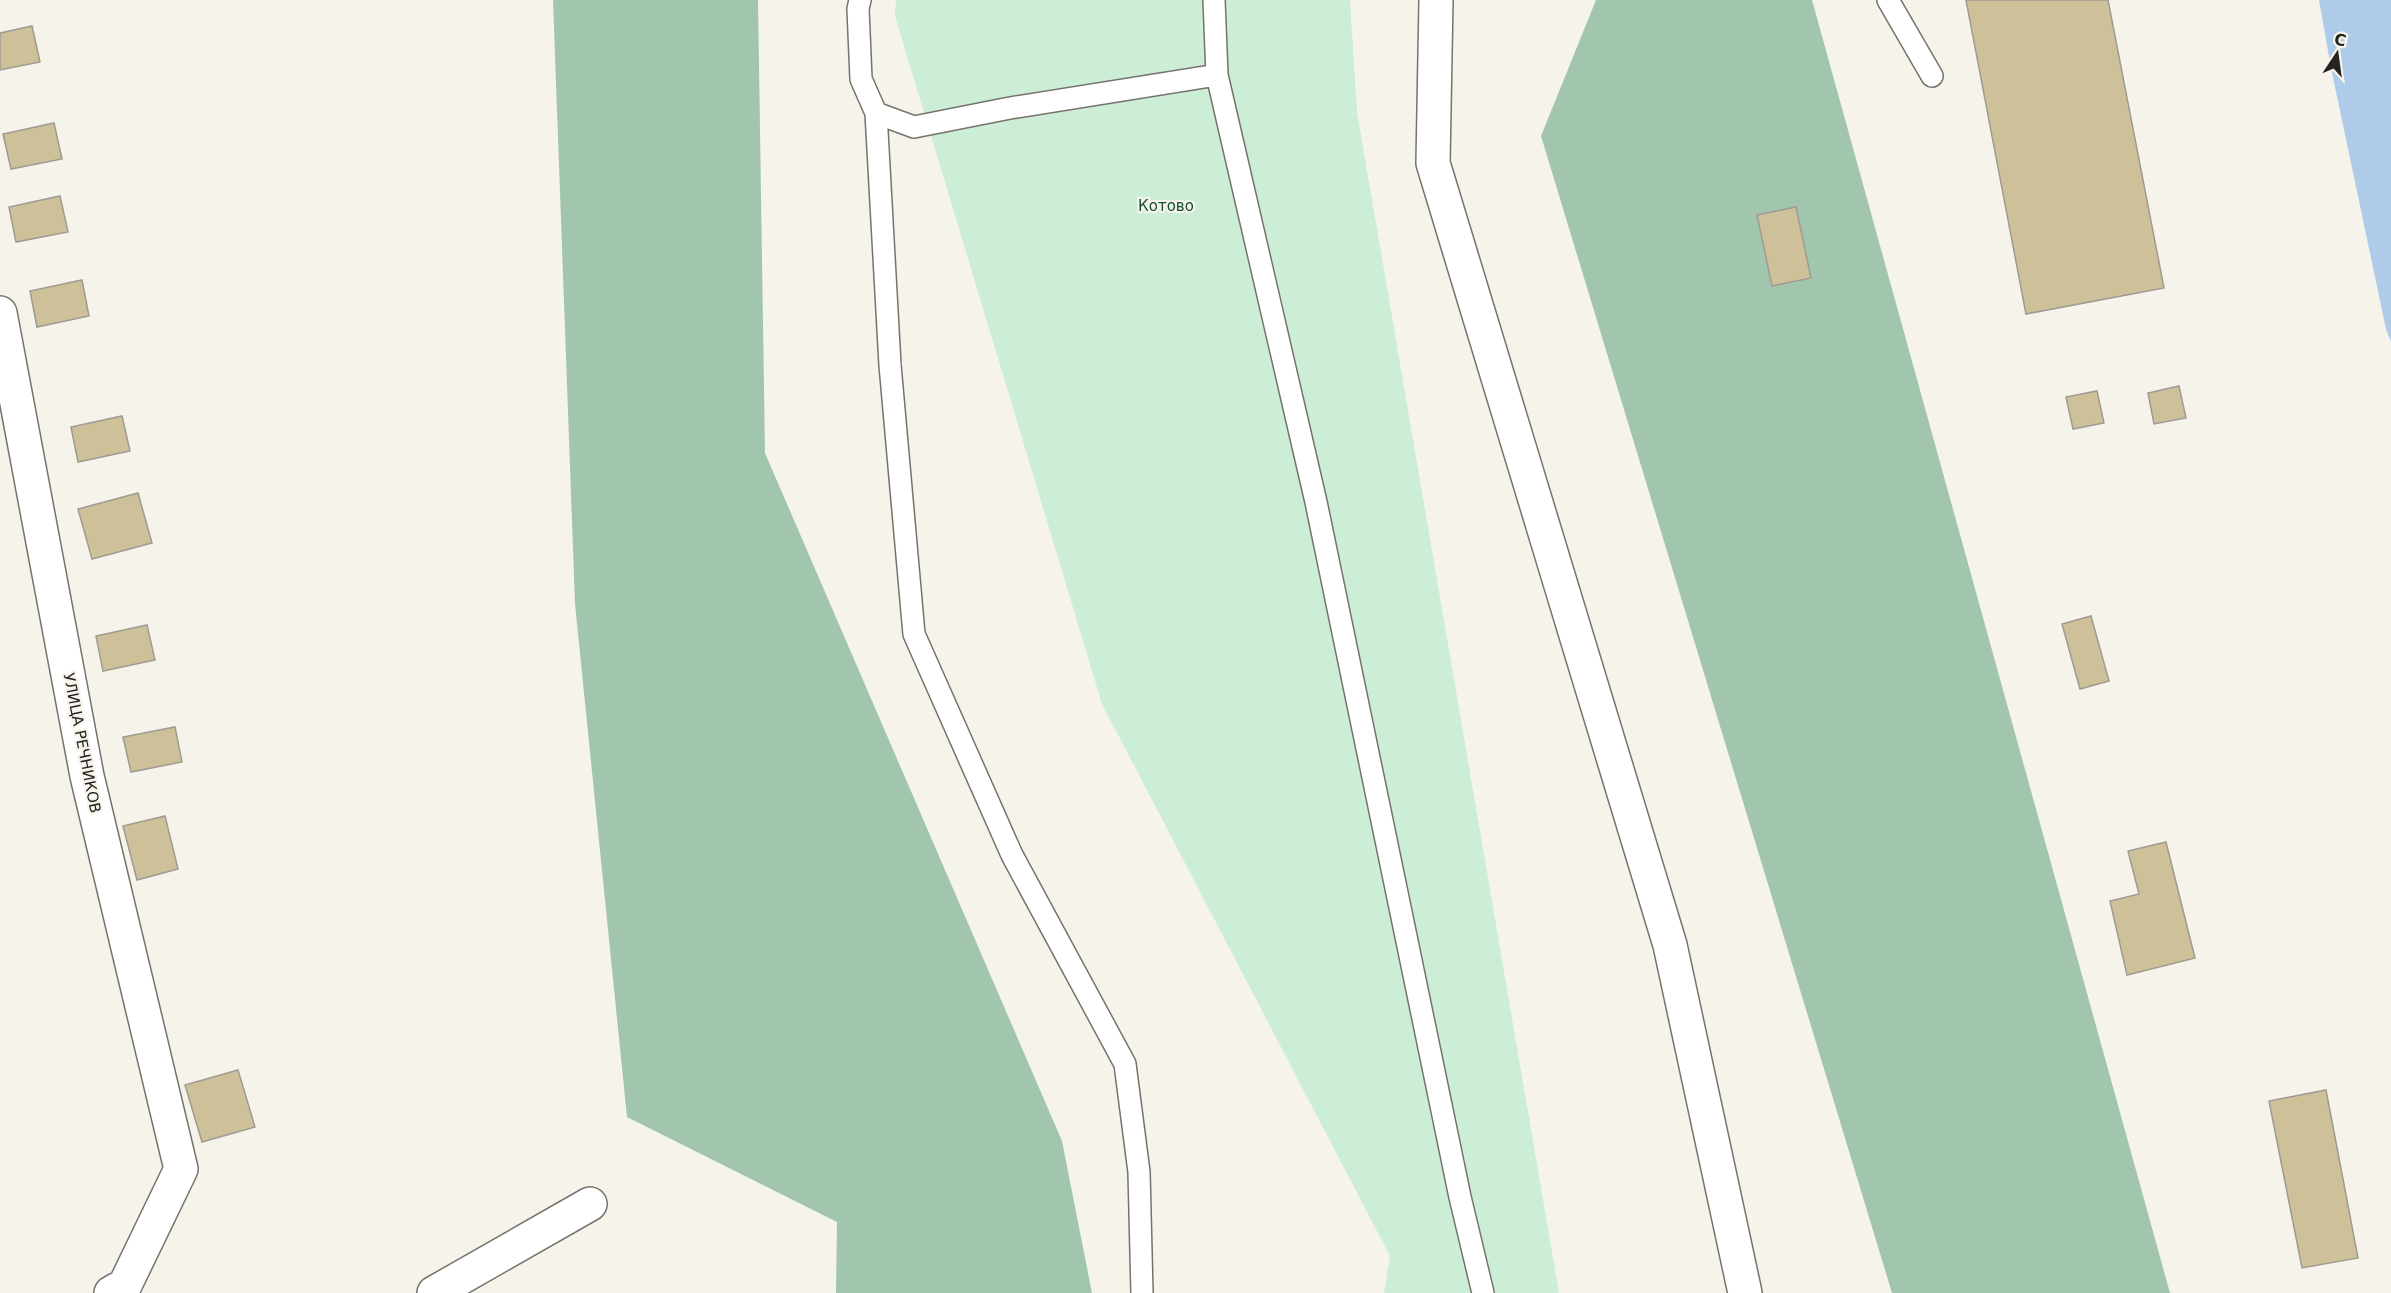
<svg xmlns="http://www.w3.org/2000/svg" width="2391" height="1293" viewBox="0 0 2391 1293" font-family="'DejaVu Sans',sans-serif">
  <rect width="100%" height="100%" fill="#f6f3eb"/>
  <path fill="#cceed6" d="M896 0H1350L1357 112 1559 1293H1384L1390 1256 1102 704 895 16Z"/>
  <path fill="#a2c6ad" d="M553 0H758L765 453 1062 1141 1092 1293H836L837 1222 627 1117 575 604Z
    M1596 0H1812L2170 1293H1892L1541 136Z"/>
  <path fill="#aecbea" d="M2319 0H2391V342L2386 329 2331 68Z"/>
  <path fill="#cec099" stroke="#9e9b93" stroke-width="1.5" d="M1966 0H2108L2164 288 2026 314Z
    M32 26 40 62 0 70V33Z
    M54 123 62 159 11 169 3 134Z
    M60 196 68 232 16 242 9 207Z
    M1796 207 1811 278 1772 286 1757 215Z
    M82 280 89 316 37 327 30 291Z
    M2179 386 2186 418 2154 424 2148 393Z
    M2097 391 2104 423 2073 429 2066 397Z
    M122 416 130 451 78 462 71 427Z
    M138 493 152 543 92 559 78 509Z
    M2091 616 2109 681 2080 689 2062 624Z
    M147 625 155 660 103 671 96 636Z
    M175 727 182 762 131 772 123 737Z
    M165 816 178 869 137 880 123 826Z
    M2166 842 2195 958 2127 975 2110 901 2139 894 2128 851Z
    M238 1070 255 1127 202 1142 185 1085Z
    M2326 1090 2358 1258 2302 1268 2269 1101Z"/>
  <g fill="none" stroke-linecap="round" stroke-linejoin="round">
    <g stroke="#75736b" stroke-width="24">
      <path id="lane" d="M860 0 858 9 861 79 876 113 914 127 1010 108 1217 75
        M1214 0 1217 75 1316 502 1460 1197 1483 1293
        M1888 0 1932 76
        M876 113 890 365 914 634 1012 855 1125 1064 1139 1172 1142 1293"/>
    </g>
    <g stroke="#75736b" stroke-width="36">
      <path id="street" d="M1436 0 1433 163 1670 945 1745 1293
        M0 313 87 776 181 1169 125 1285 111 1293
        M434 1293 590 1204"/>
    </g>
    <use href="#lane" stroke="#fff" stroke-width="21"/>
    <use href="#street" stroke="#fff" stroke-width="33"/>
  </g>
  <g text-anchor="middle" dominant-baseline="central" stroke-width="4.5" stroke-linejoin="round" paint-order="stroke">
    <g font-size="15" fill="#134f2e" stroke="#f6f3eb">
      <text x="1166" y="206">Котово</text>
    </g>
    <g font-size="15" fill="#242320" stroke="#f6f3eb">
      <text transform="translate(82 743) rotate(79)">УЛИЦА РЕЧНИКОВ</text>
    </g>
  </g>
  <g transform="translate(2337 54) rotate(13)" stroke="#f6f3eb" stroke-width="4.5" paint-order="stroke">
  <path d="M0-4.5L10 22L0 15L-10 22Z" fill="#242320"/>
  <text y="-9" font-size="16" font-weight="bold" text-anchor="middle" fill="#242320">С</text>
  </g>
</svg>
